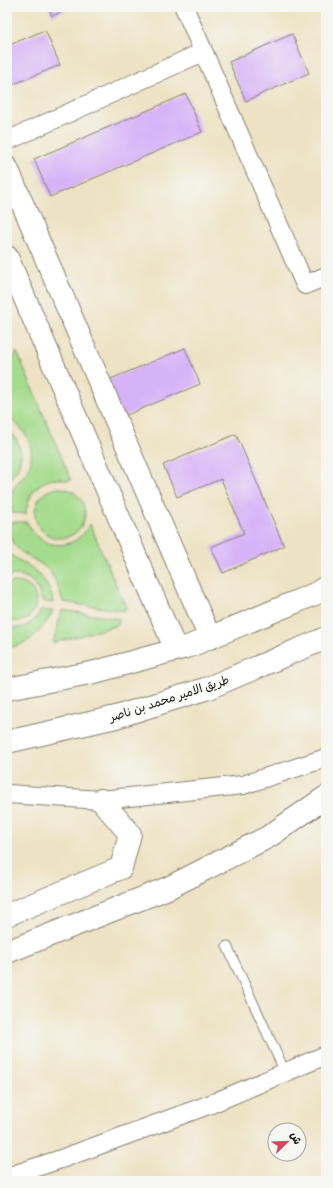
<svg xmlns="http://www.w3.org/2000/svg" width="333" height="1188" viewBox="0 0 333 1188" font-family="Delius,'Playpen Sans Arabic',sans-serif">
  <rect width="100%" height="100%" fill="#f6f6f2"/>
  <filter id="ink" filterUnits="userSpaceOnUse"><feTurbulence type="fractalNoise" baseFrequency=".025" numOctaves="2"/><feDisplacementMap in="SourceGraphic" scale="8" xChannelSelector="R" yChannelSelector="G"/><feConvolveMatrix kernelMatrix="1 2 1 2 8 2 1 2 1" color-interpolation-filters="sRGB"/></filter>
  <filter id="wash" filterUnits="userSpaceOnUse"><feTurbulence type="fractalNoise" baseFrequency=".012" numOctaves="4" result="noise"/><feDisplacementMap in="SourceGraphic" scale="16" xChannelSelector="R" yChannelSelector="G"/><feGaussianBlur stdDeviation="0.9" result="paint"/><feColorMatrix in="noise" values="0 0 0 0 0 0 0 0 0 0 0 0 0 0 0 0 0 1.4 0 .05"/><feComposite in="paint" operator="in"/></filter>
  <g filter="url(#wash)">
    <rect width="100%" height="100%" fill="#ede2c3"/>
    <path fill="#a5db8d" stroke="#607c54" d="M7 329 12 342 7 353Z
      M17 352 71 480C66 482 64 479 59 479 38 478 27 496 26 514L12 513C12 506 10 495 13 489 17 482 23 478 27 472 38 452 27 427 7 418V368Z
      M7 429C25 443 25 467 7 481Z
      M35 513a25 25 0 1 1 50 0a25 25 0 1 1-50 0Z
      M10 522H27C40 551 75 553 90 524L126 608 125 611 63 602C60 593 57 581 51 573 34 553 6 556 10 522Z
      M7 551C14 559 22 561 30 567 42 574 52 590 53 603L42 601C38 584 26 570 7 577Z
      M14 582C51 583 36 633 7 619V584Z
      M41 610 53 611C42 630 30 645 7 648V626C22 631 34 624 41 610Z
      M62 610 119 619 118 625 53 643Z"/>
    <g id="blocks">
      <path fill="#d6b2f7" d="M48 7H73L52 16Z
        M45 30 60 65 7 87V46Z
        M292 34 309 73 246 101 229 62Z
        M186 94 202 132 50 197 34 159Z
        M185 348 200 384 122 417 106 381Z
        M236 434 284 546 223 573 211 547 244 533 221 479 177 497 163 465Z"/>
    </g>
  </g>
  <g filter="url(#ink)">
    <use href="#blocks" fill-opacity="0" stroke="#847f70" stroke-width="1"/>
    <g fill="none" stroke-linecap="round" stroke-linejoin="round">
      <g stroke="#847f70" stroke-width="11">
        <path id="service" d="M227 946 285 1072"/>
      </g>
      <g stroke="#847f70" stroke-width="20">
        <path id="minor" d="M184 7 305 285 326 276
          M7 141 203 52
          M7 794 101 800 243 785 326 758
          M7 1177 61 1159 211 1104 326 1055"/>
      </g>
      <g stroke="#847f70" stroke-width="24">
        <path id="tertiary" d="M7 915 121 868 130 834 101 800
          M7 952 168 888 268 837 326 797"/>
      </g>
      <g stroke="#847f70" stroke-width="24">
        <path id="secondary" d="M7 168 210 638
          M7 257 176 650
          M7 689 95 672 190 646 317 593 326 587
          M7 742 116 717 208 688 326 638"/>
      </g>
      <use href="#service" stroke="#fff" stroke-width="9"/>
      <use href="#minor" stroke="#fff" stroke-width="18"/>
      <use href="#tertiary" stroke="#fff" stroke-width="22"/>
      <use href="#secondary" stroke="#fff" stroke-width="22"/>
    </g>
  </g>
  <g text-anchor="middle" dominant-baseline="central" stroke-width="3" stroke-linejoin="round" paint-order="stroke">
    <g font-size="12" fill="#1c1c1c" stroke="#f6f6f2">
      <text transform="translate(169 698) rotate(-18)">طريق الامير محمد بن ناصر</text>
    </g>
  </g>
  <rect width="333" height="1188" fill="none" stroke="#f6f6f2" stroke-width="24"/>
  <g transform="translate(287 1142) rotate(67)"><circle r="19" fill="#f6f6f2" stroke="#9f9f9c"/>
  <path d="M0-3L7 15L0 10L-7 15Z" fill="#d1495b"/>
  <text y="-6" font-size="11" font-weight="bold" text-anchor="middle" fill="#1c1c1c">ش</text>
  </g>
</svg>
